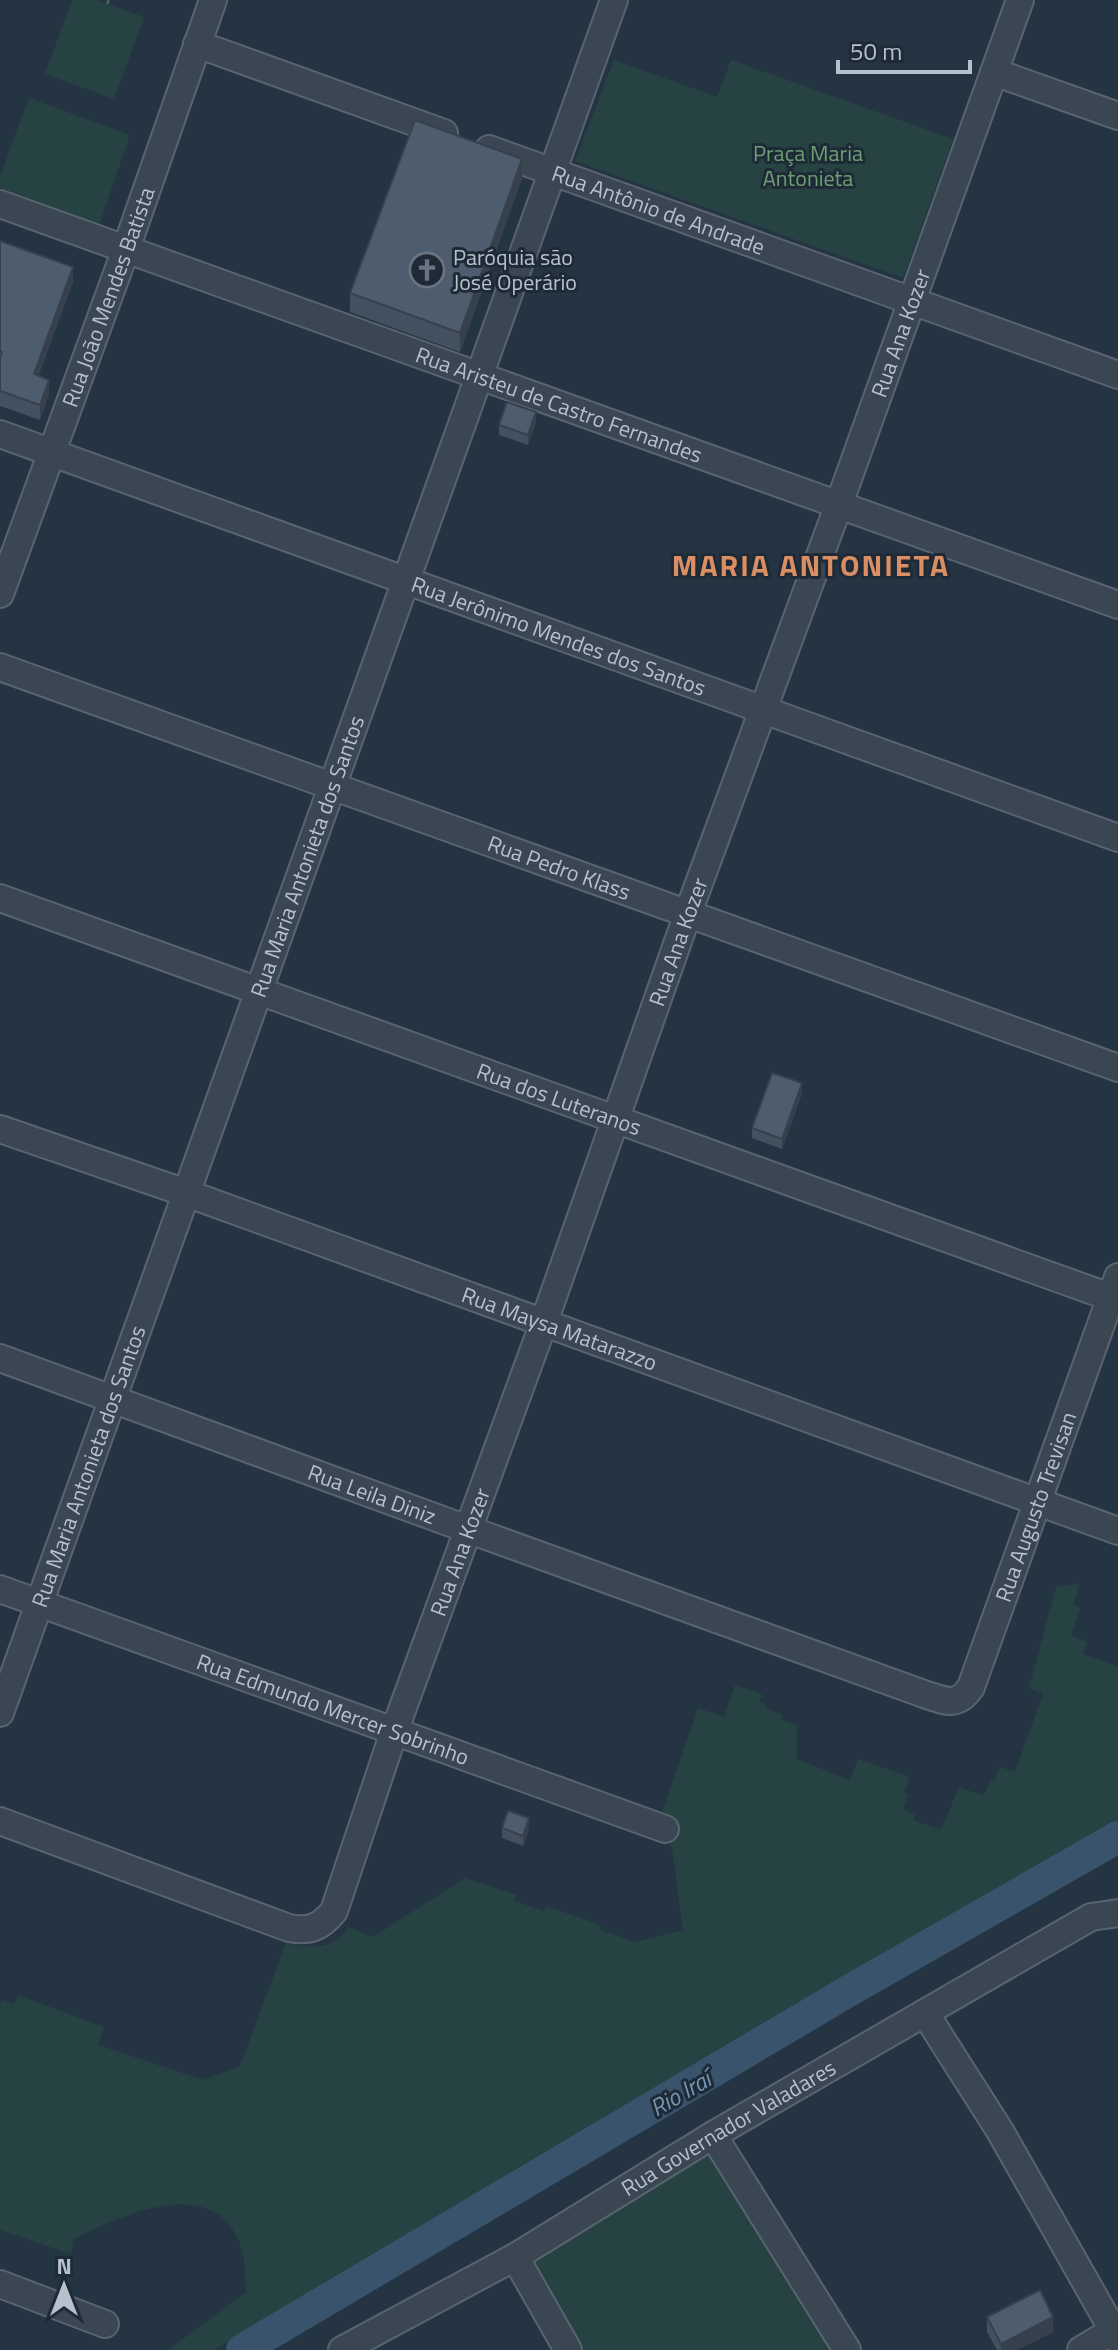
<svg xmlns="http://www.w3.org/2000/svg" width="1118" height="2350" viewBox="0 0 1118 2350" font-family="'Titillium Web',sans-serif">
  <rect width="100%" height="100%" fill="#253443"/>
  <path fill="#274243" d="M72 0H97L144 17 114 99 45 74Z
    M614 60 717 97 731 60 953 139 903 278 575 161Z
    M29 98 130 135 99 225 0 188V176Z
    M1080 1583 1073 1605 1080 1608 1071 1636 1087 1642 1083 1654 1118 1667V1828L214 2350H168L246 2292C245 2274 245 2254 237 2237 208 2175 117 2217 74 2239L71 2254 0 2230V2006L2 2000 14 2004 18 1995 104 2027 98 2045 203 2080 240 2066 286 1943C308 1949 335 1950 348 1927L373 1937 465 1878 516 1895 514 1901 544 1911 546 1906 601 1925 600 1930 636 1942 683 1930 672 1849 664 1829 662 1812 698 1708 724 1717 735 1685 762 1694 759 1702 766 1704 765 1708 782 1714 781 1720 797 1725V1759L850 1780 858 1759 910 1777 904 1792 908 1795 903 1809 915 1814 913 1820 941 1830 959 1787 984 1796 990 1780 994 1781 1000 1767 1015 1772 1043 1694 1029 1688 1056 1587Z
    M716 2143 837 2350H577L528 2258Z"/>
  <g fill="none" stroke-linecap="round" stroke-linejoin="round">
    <path stroke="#3a536c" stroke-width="32" d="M242 2350 852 1989 1118 1837"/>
    <g stroke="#58646f" stroke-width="30">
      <g id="minor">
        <path d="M197 44 444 133"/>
        <path d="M994 72 1118 116"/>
        <path id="s1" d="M489 149 1118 375"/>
        <path id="s2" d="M0 204 1118 605"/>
        <path id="s3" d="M0 434 1118 838"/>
        <path id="s4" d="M0 594 126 249 213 0"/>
        <path id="s5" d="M0 667 1118 1068"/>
        <path id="s6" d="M0 898 1118 1300"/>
        <path id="s7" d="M0 1129 186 1193 1118 1531"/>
        <path id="s8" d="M0 1358 467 1529 924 1694C945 1701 957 1708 971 1687L1118 1277"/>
        <path id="s9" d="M0 1589 665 1829"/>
        <path id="s10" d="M0 1713 614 0"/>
        <path id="s11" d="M0 1821 289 1928C310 1932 321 1927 334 1911L394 1732 544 1322 688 913 839 504 1020 0"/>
        <path d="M925 2013 1000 2131 1118 2339"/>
        <path d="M713 2135 847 2350"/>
        <path d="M515 2257 568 2350"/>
        <path d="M0 2284 105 2324"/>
        <path id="s12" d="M342 2350 515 2257 713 2135 1091 1917 1118 1913"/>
        <path d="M1081 2350 1118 2328"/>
      </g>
    </g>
    <path stroke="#465f60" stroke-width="3" stroke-dasharray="6 6" stroke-linecap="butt" d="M107 4 109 0"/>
    <use href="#minor" stroke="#3a4652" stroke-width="26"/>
  </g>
  <path fill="#43505f" d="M522 178 460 352 350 312V293Z
    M0 241 73 282 38 376 49 394 40 420 0 406Z
    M536 422 528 445 499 435V425Z
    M802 1093 782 1149 752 1138V1128Z
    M502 1828H529L523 1846 502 1838Z
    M987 2317 1053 2332 1017 2350H997L987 2332Z"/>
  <path fill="#37414d" d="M522 159V178L460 352V333Z
    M73 267V282L34 389V374Z
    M49 380V394L40 420V405Z
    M536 412V422L528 445V435Z
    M802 1083V1093L782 1149V1139Z
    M529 1818V1828L523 1846V1836Z
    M1053 2317V2332L1017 2350H1001V2344Z"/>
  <path fill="#4e5d6e" stroke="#37414d" stroke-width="2" d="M415 120 522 159 460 333 350 293Z
    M0 241 73 267 34 374 49 380 40 405 0 391V358L2 352 0 351Z
    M507 402 536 412 528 435 499 425Z
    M772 1073 802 1083 782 1139 752 1128Z
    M508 1811 529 1818 523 1836 502 1828Z
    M1040 2290 1053 2317 1001 2344 987 2317Z"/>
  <defs>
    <g id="church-ring" transform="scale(1.8)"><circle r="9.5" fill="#1e2b37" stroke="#6b7280" stroke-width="1.5"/><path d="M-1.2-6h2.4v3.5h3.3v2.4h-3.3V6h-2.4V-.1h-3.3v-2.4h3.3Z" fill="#6b7280"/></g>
  </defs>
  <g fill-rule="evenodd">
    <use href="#church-ring" x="427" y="270"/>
  </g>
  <g text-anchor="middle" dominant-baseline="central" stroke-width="6" stroke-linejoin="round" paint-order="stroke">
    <g font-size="22" fill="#6d9e74" stroke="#1e2b37">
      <text x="808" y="153">Praça Maria<tspan x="808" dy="25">Antonieta</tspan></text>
    </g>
    <g font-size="22" fill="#b7c1cc" stroke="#1e2b37">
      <text stroke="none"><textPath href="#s1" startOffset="180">Rua Antônio de Andrade</textPath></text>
      <text stroke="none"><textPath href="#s4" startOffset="316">Rua João Mendes Batista</textPath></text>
      <text stroke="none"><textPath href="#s11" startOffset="2036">Rua Ana Kozer</textPath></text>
      <text stroke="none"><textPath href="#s2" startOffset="594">Rua Aristeu de Castro Fernandes</textPath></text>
      <text stroke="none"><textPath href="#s3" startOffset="594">Rua Jerônimo Mendes dos Santos</textPath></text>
      <text stroke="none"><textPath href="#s10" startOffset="910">Rua Maria Antonieta dos Santos</textPath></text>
      <text stroke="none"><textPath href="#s5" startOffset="594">Rua Pedro Klass</textPath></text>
      <text stroke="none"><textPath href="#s11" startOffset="1388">Rua Ana Kozer</textPath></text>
      <text stroke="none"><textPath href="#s6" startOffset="594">Rua dos Luteranos</textPath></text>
      <text stroke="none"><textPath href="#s7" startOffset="594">Rua Maysa Matarazzo</textPath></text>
      <text stroke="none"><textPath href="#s10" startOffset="262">Rua Maria Antonieta dos Santos</textPath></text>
      <text stroke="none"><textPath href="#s8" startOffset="396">Rua Leila Diniz</textPath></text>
      <text stroke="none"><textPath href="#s8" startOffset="1228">Rua Augusto Trevisan</textPath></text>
      <text stroke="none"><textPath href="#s11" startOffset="740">Rua Ana Kozer</textPath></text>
      <text stroke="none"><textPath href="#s9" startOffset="354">Rua Edmundo Mercer Sobrinho</textPath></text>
      <text stroke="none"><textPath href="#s12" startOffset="446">Rua Governador Valadares</textPath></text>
    </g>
    <g font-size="22" fill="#b7c1cc" stroke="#1e2b37" text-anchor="start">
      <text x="453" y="257">Paróquia são<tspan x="453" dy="25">José Operário</tspan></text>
    </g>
    <g font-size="24" font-style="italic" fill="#7694b0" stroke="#1e2b37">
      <text transform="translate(680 2093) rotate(-30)">Rio Iraí</text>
    </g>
    <g font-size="30" font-weight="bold" letter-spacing="2" fill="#da8e64" stroke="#1e2b37">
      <text x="811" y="565">MARIA ANTONIETA</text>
    </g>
  </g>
  <g transform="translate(64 2286)" stroke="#1e2b37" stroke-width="6" paint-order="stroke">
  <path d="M0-6L14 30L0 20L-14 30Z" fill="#b7c1cc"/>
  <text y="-12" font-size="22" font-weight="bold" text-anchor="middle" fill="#b7c1cc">N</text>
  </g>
  <path d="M838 60v12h132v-12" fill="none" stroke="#b7c1cc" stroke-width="4"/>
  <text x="850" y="60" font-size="24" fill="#b7c1cc" stroke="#1e2b37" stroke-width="6" paint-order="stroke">50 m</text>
</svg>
